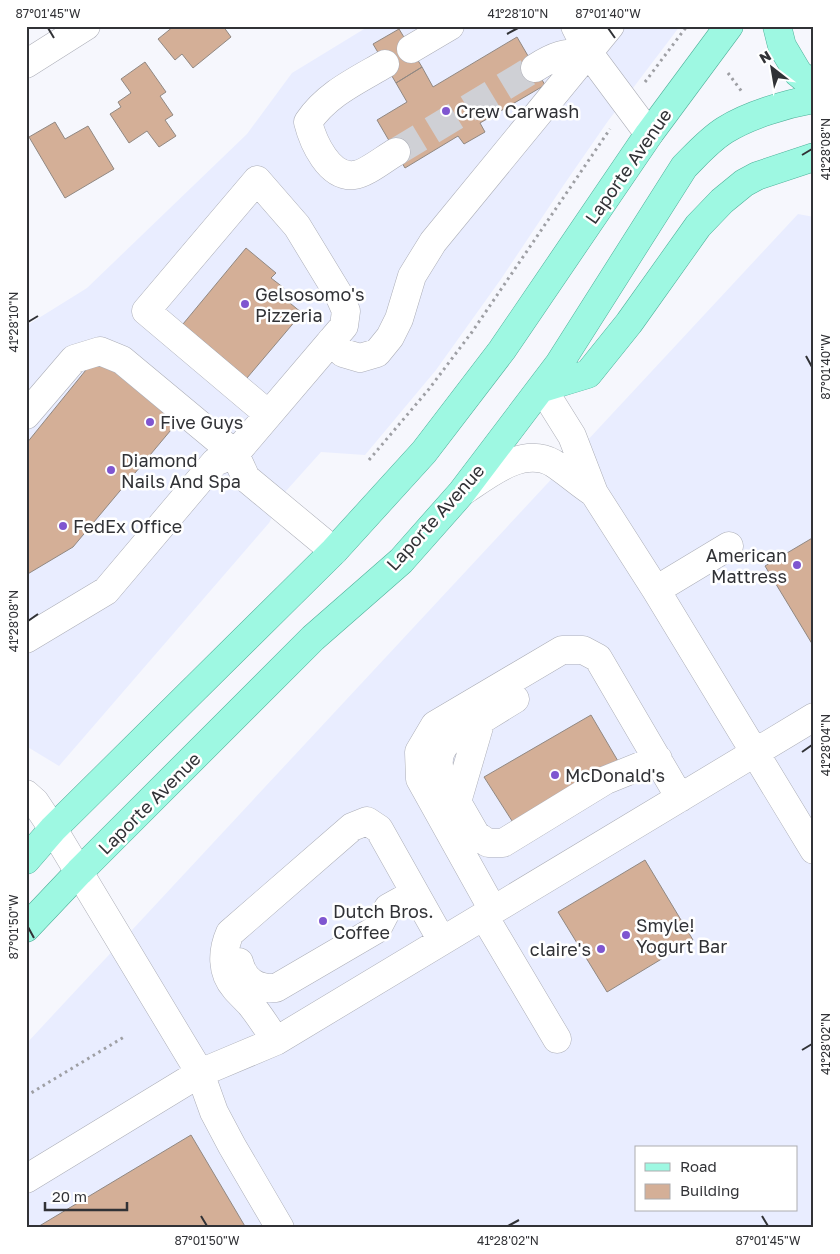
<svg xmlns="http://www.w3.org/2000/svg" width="840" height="1254" viewBox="0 0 840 1254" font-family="'Golos Text',sans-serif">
  <rect width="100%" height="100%" fill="#f6f7fd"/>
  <path fill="#e9edff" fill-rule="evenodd" d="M369 26H680L608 121 563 186 501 279 436 370 365 455 321 452 286 491 269 523 59 766 26 746V326L87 288 247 134 292 73Z
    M798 214 814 217V1228H26V1044ZM636 1148H796V1210H636Z"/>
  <path fill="#d4af97" stroke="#918882" d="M174 26H223L231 37 193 68 182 54 175 60 158 39Z
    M399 29 422 67 396 83 373 44Z
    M517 37 545 85 480 123 485 132 464 144 458 136 405 168 377 120 407 102 396 83 422 67 433 87Z
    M145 62 166 92 160 96 173 115 165 120 176 136 159 147 147 131 129 143 110 114 121 107 118 102 131 93 121 79Z
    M55 122 65 139 88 126 114 169 65 198 29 137Z
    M246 248 276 273 271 278 284 288 279 294 302 313 247 378 183 324Z
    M114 362 181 418 73 547 26 575V444L90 365Z
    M814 537V647L765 566Z
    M591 715 625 773 521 835 484 777Z
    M645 860 693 940 607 992 558 912Z
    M191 1135 246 1228H36Z"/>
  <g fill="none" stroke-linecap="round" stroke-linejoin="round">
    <path stroke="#cfd0d5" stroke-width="28" stroke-dasharray="28 14" stroke-linecap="butt" d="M396 152 535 68"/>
    <g stroke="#acaeb7" stroke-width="29">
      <path id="minor" d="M575 26 588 52 649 134
        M411 49 450 26
        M26 64 86 26
        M385 64C356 81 327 94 308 122 313 142 329 178 354 175 366 174 385 158 396 152
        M535 68C555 55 564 53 588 52
        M331 341 343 353 360 358 377 353 390 337 399 319 412 276 433 242 610 26
        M542 388 572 436 594 493 656 590 814 850
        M26 415 74 359 100 351 122 360 235 454 246 478 334 551
        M465 490C489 474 523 446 553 463 567 472 580 484 594 493
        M656 590 729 546
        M26 639 106 591 215 462 235 454 344 326 346 311 339 295 297 226 257 180 146 311 268 414
        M515 699 481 720 457 802 476 835 488 843H503L606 780 658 759
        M26 794 35 802 53 829 200 1073 214 1112 232 1146 280 1228
        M457 802C452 794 445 784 441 775 430 744 459 733 481 720
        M493 910 420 779 419 752 435 725 562 650H583L598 658 680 798
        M484 916 557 1039
        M239 962C244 981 257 989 276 988L377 929 388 908 415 893
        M276 1041C268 1029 260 1016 251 1005 246 999 240 994 235 988 221 972 222 951 230 933L352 827 367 821 379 829 442 941
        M26 1179 200 1073 276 1041 814 717"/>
    </g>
    <g stroke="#4eb099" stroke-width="29">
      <path id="major" d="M777 26 782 46 798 73 814 86
        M542 388 588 374 629 323 698 226 722 201 744 183 757 176 814 157
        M26 860 53 829 334 551 424 452 502 350 649 134 729 26
        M26 928 79 872 313 638 401 561 462 492 559 364 684 167C697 154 709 140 725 130 749 115 786 104 814 99"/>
    </g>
    <path stroke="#9e9fa4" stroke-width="3" stroke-dasharray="2.5 4" stroke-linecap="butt" d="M728 73 742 92
      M645 82 687 26
      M369 460 429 389 472 332 610 129
      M26 1096 124 1037"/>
    <use href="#minor" stroke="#fff" stroke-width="28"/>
    <use href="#major" stroke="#9ef8e2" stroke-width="28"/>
  </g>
  <path fill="none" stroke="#313236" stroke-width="2" d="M48 28 54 38M608 28 615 38M507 34 518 28M802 155 812 149M28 322 38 316M806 356 812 367M28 621 38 614M802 752 812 745M28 927 34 938M802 1050 812 1044M201 1216 207 1226M762 1216 768 1226M508 1226 519 1220"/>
  <g fill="#7f56d0" stroke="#fff" stroke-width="2">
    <circle cx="446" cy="111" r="5"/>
    <circle cx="245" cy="304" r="5"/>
    <circle cx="150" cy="422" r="5"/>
    <circle cx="111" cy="470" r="5"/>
    <circle cx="63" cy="526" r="5"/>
    <circle cx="797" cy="565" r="5"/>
    <circle cx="555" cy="775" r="5"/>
    <circle cx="323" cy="921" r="5"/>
    <circle cx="626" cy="935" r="5"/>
    <circle cx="601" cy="949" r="5"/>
  </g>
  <g text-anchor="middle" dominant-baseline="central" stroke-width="5" stroke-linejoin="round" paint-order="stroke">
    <g font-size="18" fill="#313236" stroke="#fff" text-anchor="start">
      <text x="456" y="111">Crew Carwash</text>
      <text x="255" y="294">Gelsosomo's<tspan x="255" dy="21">Pizzeria</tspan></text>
      <text x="160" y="422">Five Guys</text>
      <text x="121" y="460">Diamond<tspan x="121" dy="21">Nails And Spa</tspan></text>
      <text x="73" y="526">FedEx Office</text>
      <text x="787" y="555" text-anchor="end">American<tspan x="787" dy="21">Mattress</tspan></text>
      <text x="565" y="775">McDonald's</text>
      <text x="333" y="911">Dutch Bros.<tspan x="333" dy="21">Coffee</tspan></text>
      <text x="636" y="925">Smyle!<tspan x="636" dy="21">Yogurt Bar</tspan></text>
      <text x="591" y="949" text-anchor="end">claire's</text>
    </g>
    <g font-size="18" fill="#313236" stroke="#fff">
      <text transform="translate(628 166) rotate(-55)">Laporte Avenue</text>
      <text transform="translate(435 517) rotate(-48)">Laporte Avenue</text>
      <text transform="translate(149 803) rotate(-45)">Laporte Avenue</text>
    </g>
  </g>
  <rect width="840" height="1254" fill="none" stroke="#ffffff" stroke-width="55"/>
  <rect x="635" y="1146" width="162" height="65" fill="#ffffff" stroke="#adadaf"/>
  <rect x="645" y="1163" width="25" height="8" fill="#9ef8e2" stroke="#adadaf"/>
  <text x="680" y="1172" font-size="15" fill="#313236">Road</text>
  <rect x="645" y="1184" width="25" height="15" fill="#d4af97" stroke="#adadaf"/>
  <text x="680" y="1196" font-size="15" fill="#313236">Building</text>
  <g transform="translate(772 68) rotate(329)" stroke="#ffffff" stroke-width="4" paint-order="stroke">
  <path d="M0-4L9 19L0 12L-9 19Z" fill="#313236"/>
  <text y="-8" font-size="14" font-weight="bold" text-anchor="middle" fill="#313236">N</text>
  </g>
  <path d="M45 1202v8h82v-8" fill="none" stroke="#313236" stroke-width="2.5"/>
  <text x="52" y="1202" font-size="15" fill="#313236" stroke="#ffffff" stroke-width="4" paint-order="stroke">20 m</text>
  <rect x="28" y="28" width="784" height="1198" fill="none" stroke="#313236" stroke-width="2"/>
  <g font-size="12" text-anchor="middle" fill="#313236">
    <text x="48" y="18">87°01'45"W</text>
    <text x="518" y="18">41°28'10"N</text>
    <text x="608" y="18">87°01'40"W</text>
    <text transform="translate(826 149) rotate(-90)" y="4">41°28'08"N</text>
    <text transform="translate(14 322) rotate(-90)" y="4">41°28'10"N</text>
    <text transform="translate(826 367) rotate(-90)" y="4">87°01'40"W</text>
    <text transform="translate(14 621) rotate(-90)" y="4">41°28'08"N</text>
    <text transform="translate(826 745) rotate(-90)" y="4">41°28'04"N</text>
    <text transform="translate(14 927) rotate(-90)" y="4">87°01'50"W</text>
    <text transform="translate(826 1044) rotate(-90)" y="4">41°28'02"N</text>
    <text x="207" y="1245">87°01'50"W</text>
    <text x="508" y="1245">41°28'02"N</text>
    <text x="768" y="1245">87°01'45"W</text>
  </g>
</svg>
